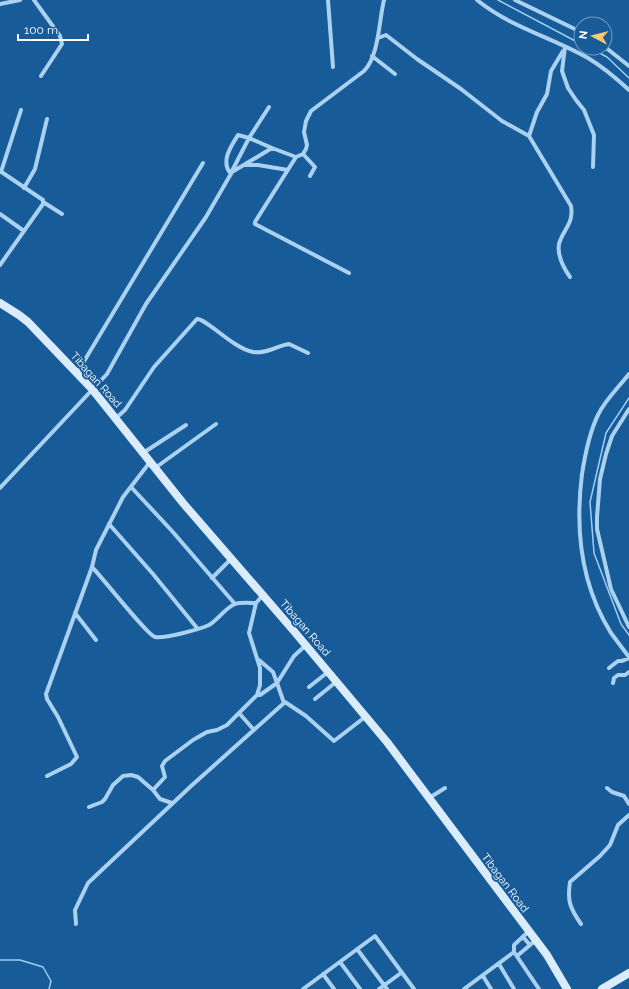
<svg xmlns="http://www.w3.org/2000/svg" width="629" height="989" viewBox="0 0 629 989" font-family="Raleway,sans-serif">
  <rect width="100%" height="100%" fill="#175b98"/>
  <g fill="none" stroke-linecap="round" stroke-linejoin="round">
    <path stroke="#9ecef4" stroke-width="1.5" d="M498 0 581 44
      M590 48 607 57 629 78
      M629 398 606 433 590 502 594 553 621 624 629 635
      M0 960H20L43 967 51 981 49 989"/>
    <path stroke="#abd1f1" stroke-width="4" d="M34 0 60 36 62 44 41 76
      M328 0 333 67
      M477 0C510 27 551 37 588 58 603 67 616 78 629 90
      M515 0 581 32
      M0 4 20 0
      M378 38 386 35 417 59 461 89 502 121 529 136 571 206C574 224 563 229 559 244 557 256 563 267 570 277
      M565 47 562 71 568 88 576 100 584 110 594 135 593 167
      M605 47 629 66
      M372 56 395 74
      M529 136 537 112 547 94 551 71 563 51
      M303 154 315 167 310 176
      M296 157 255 222V224L349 273
      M245 165H258L288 170
      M0 171 43 200V204L0 265
      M232 171 249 138 269 107
      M1 172 21 110
      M231 174C220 162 231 146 238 135L249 138 272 148
      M24 188 35 169 47 119
      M43 202 62 214
      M0 214 24 231
      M77 373 203 163
      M629 374C619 387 605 400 598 415 589 433 585 455 582 474 575 529 581 585 611 633 617 641 623 649 629 657
      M629 409 612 436 606 454 600 479 597 517V529L611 589 629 627
      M116 418 125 410 154 367 197 319C207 319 234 349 253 352 267 354 276 346 289 344L308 353
      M143 453 186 425
      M155 468 216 424
      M131 487 172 531 235 604
      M0 488 107 374 146 304 206 217 232 172 272 148 296 157 303 154 306 149 307 145 304 132 306 121 311 111 364 71C379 56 379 20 384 0
      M109 524 153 574 197 628
      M92 567C102 577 148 636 155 637 165 639 200 629 209 625 218 620 225 608 235 604 241 602 250 603 256 603
      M212 578 231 559
      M75 613 96 640
      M609 668 618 661H622L629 658
      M613 683 614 678 618 675H625L629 672
      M309 687 328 672
      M257 695H260L277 683 273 672 259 660
      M315 699 336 682
      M284 703 277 683 294 656 306 645
      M239 713 254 730
      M47 776 71 764 77 757 58 717 47 699 46 694 92 567 96 550 123 497 150 462
      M607 788 612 792 624 796 629 804
      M153 790 165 777 162 766 165 761 193 740 207 732 217 730 227 725 257 695 260 685V668L249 633 256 603 263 595
      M429 798 445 788
      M89 807 102 802 105 799 113 785 123 776 131 775 138 777 153 790 160 799 172 803
      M76 924 75 910 88 883 190 787 284 703 285 702 306 716 334 741 365 717
      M581 924C570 908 567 901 570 882L600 856 610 845 618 825 629 815
      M529 931 514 945V952L539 989
      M523 937 530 945
      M357 949 387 989
      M517 956 536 940
      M340 962 360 989
      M499 964 514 989
      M323 974 334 989
      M483 976 491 989
      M303 989 375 936 414 989
      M379 989 401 973
      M464 989 514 952"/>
    <path stroke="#daecfc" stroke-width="8" d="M0 303 19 315 28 322 92 389 183 503 293 630 387 742 547 955 567 989
      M602 989 629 973"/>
  </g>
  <g text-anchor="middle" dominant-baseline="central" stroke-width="4" stroke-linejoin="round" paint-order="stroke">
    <g font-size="11" fill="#fff" stroke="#175b98">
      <text transform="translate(96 380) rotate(48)">Tibagan Road</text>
      <text transform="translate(305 628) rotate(49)">Tibagan Road</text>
      <text transform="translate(505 883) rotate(53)">Tibagan Road</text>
    </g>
  </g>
  <g transform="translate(593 36) rotate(277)"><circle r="19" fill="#175b98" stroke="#749dc1"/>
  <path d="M0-3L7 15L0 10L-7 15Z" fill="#ffc76b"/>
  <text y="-6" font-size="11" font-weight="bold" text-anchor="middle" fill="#ffffff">N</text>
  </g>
  <path d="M18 34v6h70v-6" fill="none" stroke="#ffffff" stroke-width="2"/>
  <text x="24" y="34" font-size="12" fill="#ffffff" stroke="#175b98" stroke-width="3" paint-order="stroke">100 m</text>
</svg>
